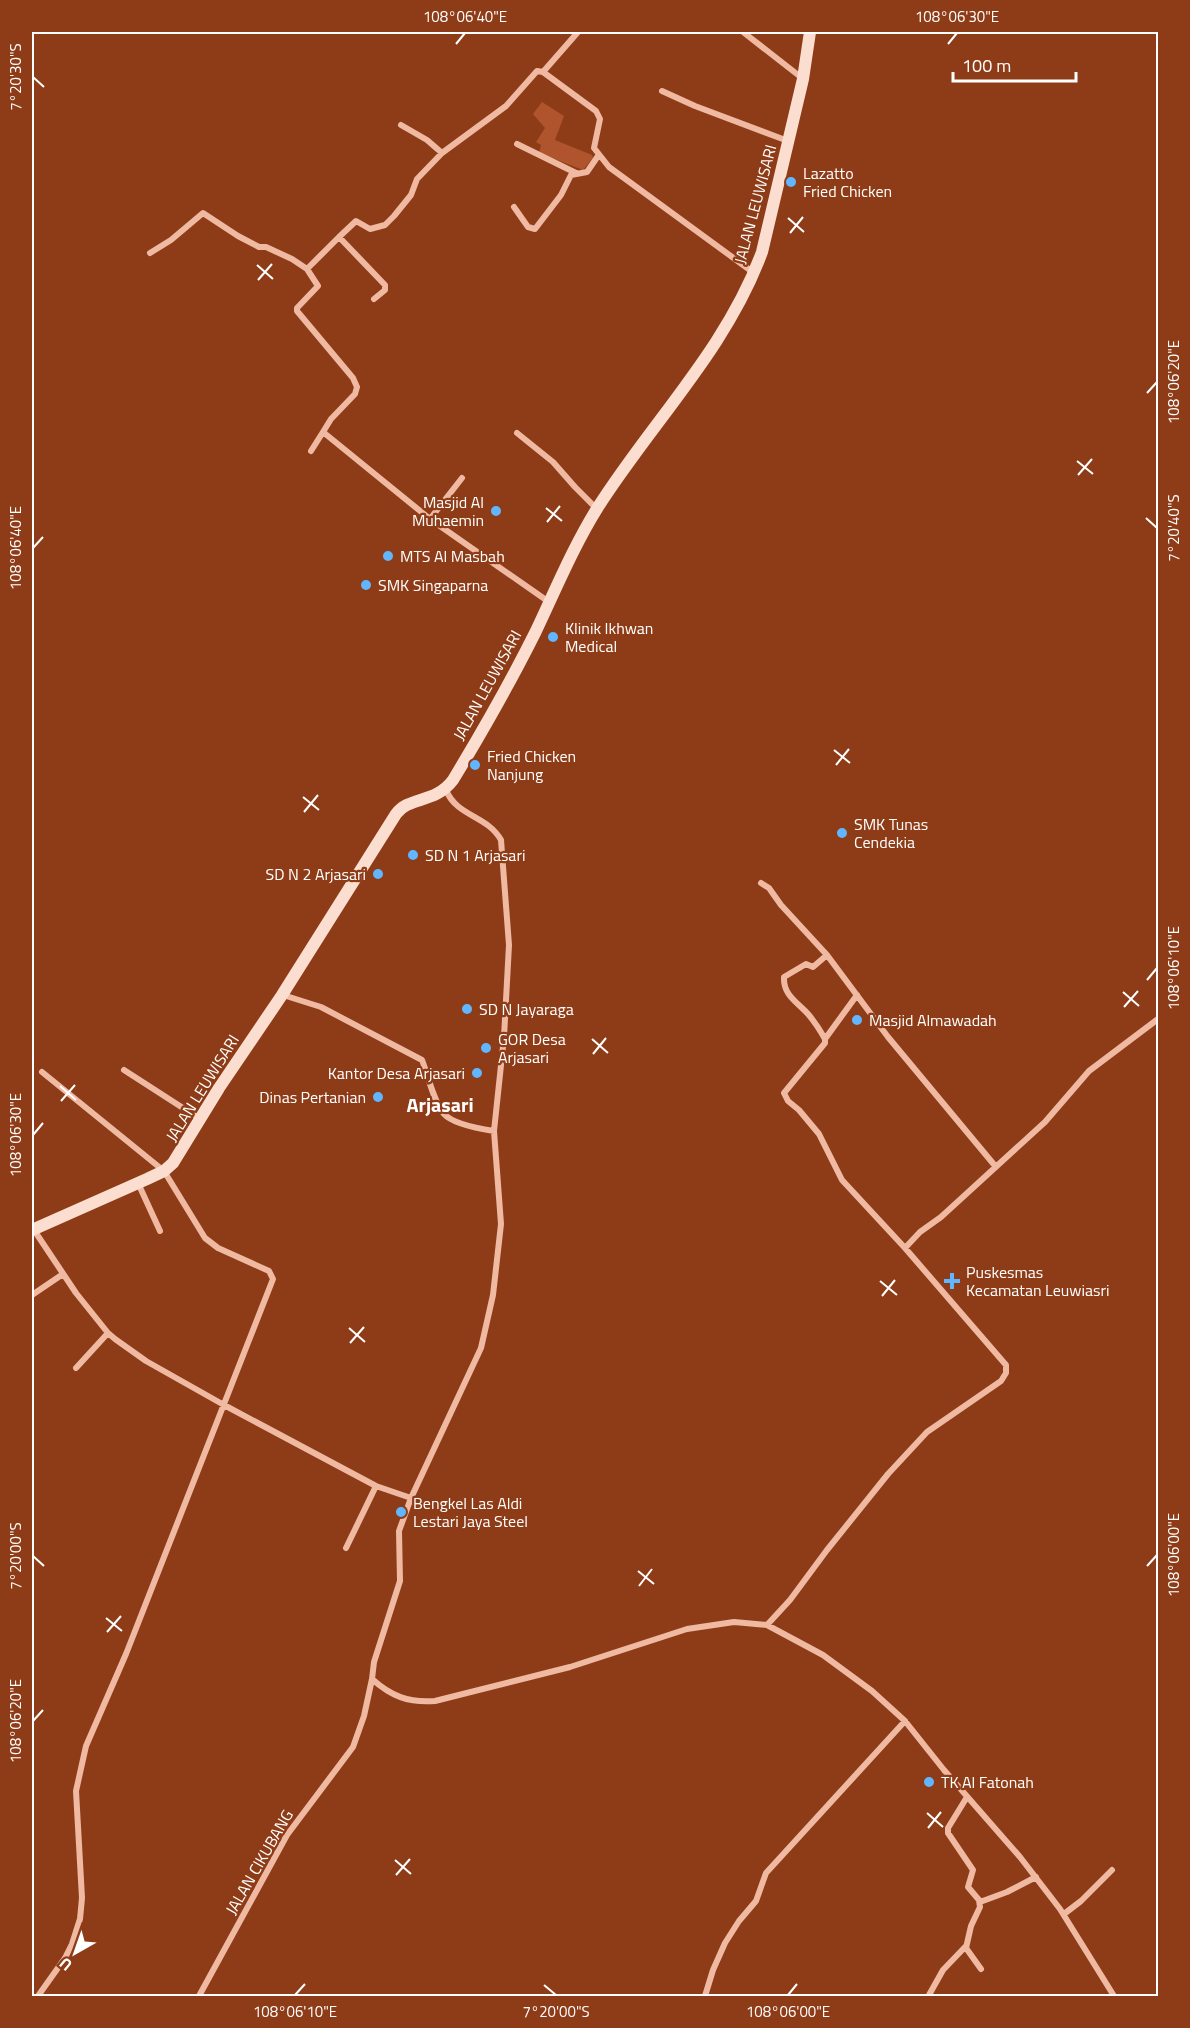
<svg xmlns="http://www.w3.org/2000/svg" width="1190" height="2028" viewBox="0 0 1190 2028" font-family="'Titillium Web',sans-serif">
  <rect width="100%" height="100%" fill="#8e3c17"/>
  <path fill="#af542d" d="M542 102 564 116 555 140 592 155 593 158 583 170 539 153 541 145 536 142 545 128 533 114Z"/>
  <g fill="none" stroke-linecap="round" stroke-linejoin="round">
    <path stroke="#efb9a2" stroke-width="6" d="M578 32 543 72 596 111 600 119 594 148 609 167 754 273
      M743 32 802 78
      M662 91 695 106 788 141
      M401 125 427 140 442 153
      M517 144 576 173
      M514 207 528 227 535 229 561 195 571 175 587 172 598 156
      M339 237 356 221 370 229 385 225 394 216 411 195 417 179 442 153 506 106 537 71 543 72
      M150 253 171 240 203 213 238 236 259 247H266L292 259 307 269
      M374 299 385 290V285L339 237 307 269 318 286 297 308V311L353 378 357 387 355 394 331 419 323 432 430 519 549 602
      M517 433 553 462 575 487 597 509
      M311 451 323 432
      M430 519 462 478
      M446 790C457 817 487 815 501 840L509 945 504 1037 494 1131 501 1224 493 1295 481 1348 411 1498 399 1531 400 1581 374 1662 372 1679C391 1696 408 1703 435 1701L570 1667 687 1629 734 1622 767 1625 823 1655 872 1691 905 1721 944 1770 1020 1857 1060 1909 1114 1996
      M761 883 769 888 781 905 827 955 888 1037 996 1167
      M827 955 813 967 806 964 784 977C783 995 797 1002 808 1014 814 1021 820 1030 825 1039V1043L784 1093 788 1101 799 1110 819 1134 842 1180 905 1248 920 1232 941 1217 1045 1122 1089 1071 1158 1019
      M283 995 321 1007 422 1060C428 1075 434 1103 444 1114 453 1124 481 1129 494 1131
      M825 1039 857 995
      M124 1070 200 1119
      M138 1183 160 1231
      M34 1230 76 1293 108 1333 115 1339 146 1361 224 1405 376 1486 411 1498
      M32 1295 63 1274
      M76 1368 108 1333
      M346 1548 376 1486
      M767 1625 790 1600 827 1550 888 1474 927 1432 1001 1381 1006 1373V1365L905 1248
      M967 1797 948 1828V1833L973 1870 968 1887 979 1900 980 1907 971 1926 966 1948 981 1969
      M980 1902 1007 1892 1036 1877
      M1064 1914 1081 1901 1112 1870
      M929 1995 943 1970 966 1946
      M38 1996 65 1958 72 1944 80 1919 82 1898 76 1791 86 1746 126 1654 273 1279 269 1271 218 1248 205 1238 164 1171 42 1072
      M199 1996 287 1835 353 1747 364 1716 372 1679
      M705 1996 713 1970 725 1943 739 1921 756 1901 766 1873 905 1721"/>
    <path stroke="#fbded0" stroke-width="12" d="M32 1230 147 1179 164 1171 173 1163 219 1088 282 995 396 814C409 796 435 804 453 780 482 732 510 683 535 633 555 591 573 547 598 507 652 422 727 348 762 252L803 79 810 32"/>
  </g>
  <path fill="none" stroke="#fff" stroke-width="2" d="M456 44 465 33M948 44 957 33M33 77 44 87M788 218 804 232M790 233 803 217M257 265 273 279M258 280 272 264M1147 393 1157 382M1077 461 1093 474M1078 475 1092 459M546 508 562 521M1146 518 1157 528M547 522 560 506M33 548 43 537M834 750 850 763M836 765 849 749M303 797 319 810M304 812 318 795M1147 980 1157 968M1123 992 1139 1006M1124 1007 1138 991M592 1039 608 1053M593 1054 606 1038M60 1086 76 1100M61 1101 75 1085M33 1135 43 1123M880 1281 897 1295M882 1296 895 1280M349 1328 365 1342M350 1343 364 1327M33 1556 44 1566M1147 1566 1157 1555M638 1571 654 1584M639 1586 652 1569M106 1618 122 1631M107 1632 121 1616M33 1721 43 1710M927 1813 943 1827M928 1828 941 1812M395 1860 411 1874M396 1875 410 1859M544 1985 556 1995M295 1995 305 1984M788 1995 797 1984"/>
  <g fill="#61b6ff" stroke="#8e3c17" stroke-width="2">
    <circle cx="791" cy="182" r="6"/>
    <circle cx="496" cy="511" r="6"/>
    <circle cx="388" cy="556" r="6"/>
    <circle cx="366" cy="585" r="6"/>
    <circle cx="553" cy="637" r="6"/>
    <circle cx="475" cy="765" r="6"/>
    <circle cx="842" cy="833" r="6"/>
    <circle cx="413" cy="855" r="6"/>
    <circle cx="378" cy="874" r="6"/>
    <circle cx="467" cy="1009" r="6"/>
    <circle cx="857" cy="1020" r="6"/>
    <circle cx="486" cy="1048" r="6"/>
    <circle cx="477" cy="1073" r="6"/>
    <circle cx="378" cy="1097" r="6"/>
    <path d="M949 1272h6v6h6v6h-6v6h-6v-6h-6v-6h6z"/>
    <circle cx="401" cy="1512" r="6"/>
    <circle cx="929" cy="1782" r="6"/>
  </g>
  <g text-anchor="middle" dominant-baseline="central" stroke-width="4.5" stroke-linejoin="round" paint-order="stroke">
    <g font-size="16" fill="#fff" stroke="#8e3c17" text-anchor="start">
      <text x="803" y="173">Lazatto<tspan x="803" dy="18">Fried Chicken</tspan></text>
      <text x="484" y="502" text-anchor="end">Masjid Al<tspan x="484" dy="18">Muhaemin</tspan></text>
      <text x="400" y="556">MTS Al Masbah</text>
      <text x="378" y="585">SMK Singaparna</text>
      <text x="565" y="628">Klinik Ikhwan<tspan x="565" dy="18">Medical</tspan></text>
      <text x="487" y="756">Fried Chicken<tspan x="487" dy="18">Nanjung</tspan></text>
      <text x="854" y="824">SMK Tunas<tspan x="854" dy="18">Cendekia</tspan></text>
      <text x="425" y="855">SD N 1 Arjasari</text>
      <text x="366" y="874" text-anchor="end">SD N 2 Arjasari</text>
      <text x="479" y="1009">SD N Jayaraga</text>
      <text x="869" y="1020">Masjid Almawadah</text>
      <text x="498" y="1039">GOR Desa<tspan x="498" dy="18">Arjasari</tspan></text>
      <text x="465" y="1073" text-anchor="end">Kantor Desa Arjasari</text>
      <text x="366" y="1097" text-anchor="end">Dinas Pertanian</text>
      <text x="966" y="1272">Puskesmas<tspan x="966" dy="18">Kecamatan Leuwiasri</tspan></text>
      <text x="413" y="1503">Bengkel Las Aldi<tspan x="413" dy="18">Lestari Jaya Steel</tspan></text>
      <text x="941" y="1782">TK Al Fatonah</text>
    </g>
    <g font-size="16" fill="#fff" stroke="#8e3c17">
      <text transform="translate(755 204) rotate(-75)">JALAN LEUWISARI</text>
      <text transform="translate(487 685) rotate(-61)">JALAN LEUWISARI</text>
      <text transform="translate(202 1088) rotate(-58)">JALAN LEUWISARI</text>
      <text transform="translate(259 1862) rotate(-60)">JALAN CIKUBANG</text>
    </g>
    <g font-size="20" font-weight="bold" fill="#fff" stroke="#8e3c17">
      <text x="440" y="1104">Arjasari</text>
    </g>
  </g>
  <rect width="1190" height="2028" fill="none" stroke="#8e3c17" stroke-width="66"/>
  <g transform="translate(75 1953) rotate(220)" stroke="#8e3c17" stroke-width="4.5" paint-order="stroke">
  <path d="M0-4.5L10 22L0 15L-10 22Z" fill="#ffffff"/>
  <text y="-9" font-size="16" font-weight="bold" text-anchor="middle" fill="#ffffff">U</text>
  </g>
  <path d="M953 72v9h123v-9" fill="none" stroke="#ffffff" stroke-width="3"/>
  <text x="962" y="72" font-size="18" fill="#ffffff" stroke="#8e3c17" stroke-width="4.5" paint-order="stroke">100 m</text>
  <rect x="33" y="33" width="1124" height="1962" fill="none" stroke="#fff" stroke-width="2"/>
  <g font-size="15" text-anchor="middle" fill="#fff">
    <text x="465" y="22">108°06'40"E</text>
    <text x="957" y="22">108°06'30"E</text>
    <text transform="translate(16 77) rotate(-90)" y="5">7°20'30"S</text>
    <text transform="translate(1174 382) rotate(-90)" y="5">108°06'20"E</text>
    <text transform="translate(1174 528) rotate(-90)" y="5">7°20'40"S</text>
    <text transform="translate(16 548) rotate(-90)" y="5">108°06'40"E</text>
    <text transform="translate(1174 968) rotate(-90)" y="5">108°06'10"E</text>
    <text transform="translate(16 1135) rotate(-90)" y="5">108°06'30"E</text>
    <text transform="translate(1174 1555) rotate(-90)" y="5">108°06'00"E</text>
    <text transform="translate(16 1556) rotate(-90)" y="5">7°20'00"S</text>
    <text transform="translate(16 1721) rotate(-90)" y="5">108°06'20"E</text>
    <text x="295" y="2017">108°06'10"E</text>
    <text x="556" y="2017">7°20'00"S</text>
    <text x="788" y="2017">108°06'00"E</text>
  </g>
</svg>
